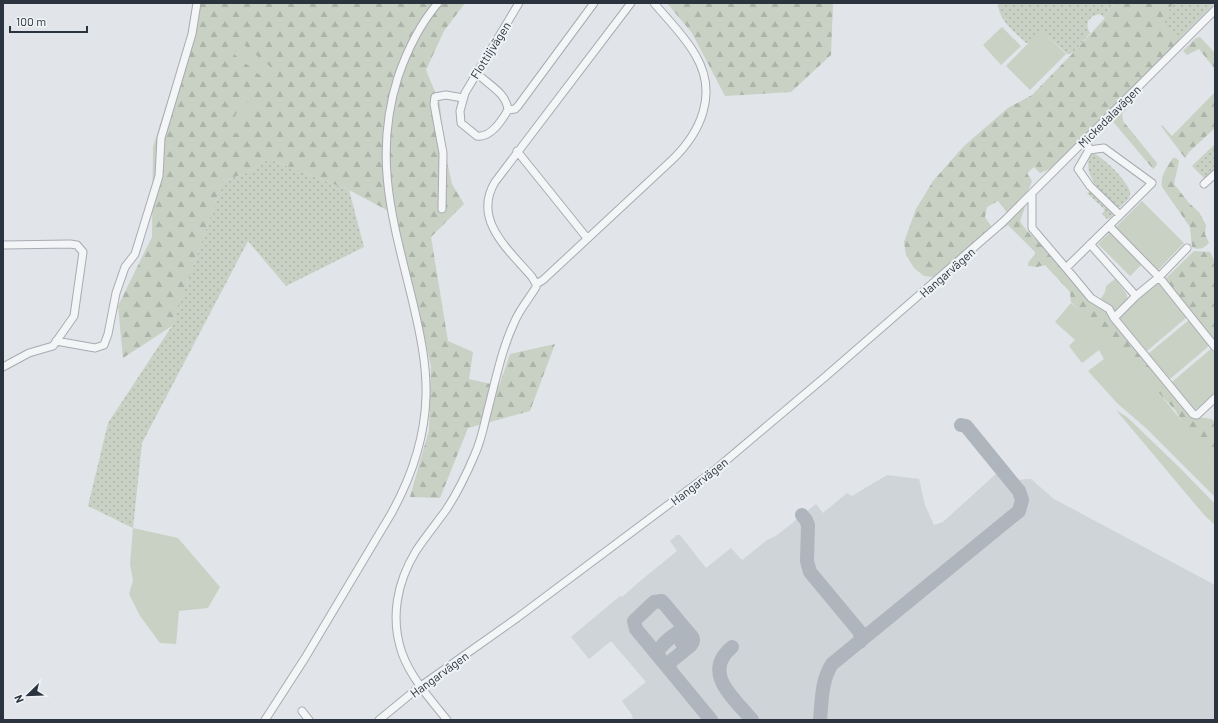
<svg xmlns="http://www.w3.org/2000/svg" width="1218" height="723" viewBox="0 0 1218 723" font-family="Barlow,sans-serif">
  <defs>
    <pattern id="grass-dots" width="8" height="8" patternUnits="userSpaceOnUse"><rect width="8" height="8" fill="#c8d1c3"/><path d="M2 2h.1M6 6h.1" fill="none" stroke="#acb4a9" stroke-width="1.8" stroke-linecap="round"/></pattern>
    <pattern id="forest-firs" width="22" height="20" patternUnits="userSpaceOnUse"><rect width="22" height="20" fill="#c8d1c3"/><path d="M5 1l3.5 6h-7zM16 11l3.5 6h-7z" fill="#acb4a9"/></pattern>
  </defs>
  <rect width="100%" height="100%" fill="#e1e4e8"/>
  <path fill="#cfd4d9" d="M998 472 1009 485 1015 480 1031 479 1054 499 1215 585V720H633L632 715 622 701 646 682 611 641 589 659 571 637 620 596 622 597 639 582 677 551 670 541 677 535H680L706 568 731 548 742 560 767 540 776 536 816 504 823 513 847 493 852 496 887 475 919 479 925 505 934 525 943 522Z"/>
  <path fill="url(#grass-dots)" d="M998 3H1109L1113 4 1105 18 1100 14C1089 16 1084 23 1090 33L1073 53 1067 54 1042 31 1029 44 1025 42C1014 31 998 20 998 3Z
    M1167 3H1215L1179 39 1162 22Z
    M1215 144V171L1206 180 1192 166Z
    M1093 153C1104 158 1124 178 1129 189 1131 192 1130 195 1129 198L1120 207C1109 206 1092 182 1089 172 1088 167 1088 160 1089 155Z
    M269 159 349 190 364 247 286 286 248 241 142 443 133 528 88 506 108 423 172 326 223 181 249 172Z
    M1091 191 1114 213 1111 217 1107 219 1102 214 1105 210 1087 193Z"/>
  <path fill="url(#forest-firs)" d="M193 3H465L444 31 426 70 440 104 444 148 452 184 464 204 431 237 448 341 473 352 469 379 499 386 510 354 555 344 530 411 468 428 440 498 410 497 429 430 431 366 396 215 349 190 269 159 249 172 223 181 172 326 123 358 118 306 152 237 153 147 187 38Z
    M667 3H833L831 55 791 92 725 96 692 33Z
    M1114 3H1173L1164 21 1181 41 1055 167 1040 173 1034 167 1027 173 1032 181 1026 196 1009 215 998 201 987 207 985 217 993 229 941 274 932 277 924 276 914 268 906 255 904 242 916 209 933 181 964 146 1008 108 1032 95 1073 53 1105 18Z
    M1200 37 1215 53V69L1199 49 1187 55 1183 51 1196 38Z
    M1215 92V128L1189 152 1185 158 1161 126 1162 125 1172 136Z
    M1129 100V106L1122 114 1123 121 1157 163 1156 166 1153 169 1110 118Z
    M1173 158H1176L1179 161 1174 184 1189 203 1199 212 1206 225 1205 234 1209 243C1204 248 1199 251 1192 247L1190 227 1162 187C1160 177 1167 166 1173 158Z
    M1028 199 1020 221 1026 230 1102 306 1197 417 1212 419 1215 422V475L1175 410 1071 302 1070 292 1045 265 1037 267 1028 266V263L1035 254V252L1008 225 1002 229 1001 227Z
    M1194 251 1210 252 1215 262V346L1163 281Z"/>
  <path fill="#c8d1c3" d="M1002 27 1021 46 1001 65 983 45Z
    M1041 30 1066 54 1030 90 1006 66Z
    M243 44 279 74 271 84 234 54Z
    M243 100 251 104 236 134 228 130Z
    M1142 201 1184 243 1158 270 1115 228Z
    M1111 231 1143 263 1130 276 1098 244Z
    M1115 279 1126 293 1128 299 1115 311 1100 300 1105 292 1106 286Z
    M1158 283 1187 317 1147 351 1118 317Z
    M1071 303 1134 362 1215 462V497L1147 429 1117 403 1088 371 1104 359 1099 350 1082 363 1069 346 1075 340 1055 322Z
    M1189 320 1210 345 1170 379 1148 354Z
    M1212 348 1215 351V393L1195 410 1172 382Z
    M1116 410 1127 417 1181 469 1215 504V525L1205 516Z
    M133 528 178 538 220 587 208 608 179 611 176 644 160 643 140 616 129 594 133 581 130 564Z"/>
  <g fill="none" stroke-linecap="round" stroke-linejoin="round">
    <path stroke="#aeb5bc" stroke-width="14" d="M802 515 806 520 808 525 807 561 810 572 859 631 861 637 860 642
      M681 640a6 6 0 1 1 12 0a6 6 0 1 1-12 0Z
      M692 637 662 601 654 602 634 621 636 629 711 720
      M732 647C701 673 734 698 752 720
      M660 658 658 653C659 646 676 632 683 630L689 633
      M671 671 669 666 670 662 691 645
      M820 720C822 701 821 681 832 664L1019 511 1022 500 1019 491 966 426 961 425"/>
    <g stroke="#a7acb2" stroke-width="9">
      <path id="minor" d="M477 73C488 85 506 92 508 110 502 120 491 138 477 136L461 123 460 111 465 93 519 3
        M508 110 515 109 518 106 594 3
        M1086 139 1089 150 1104 148 1152 183 1120 215 1090 186 1078 169 1089 150
        M517 151 587 238
        M1204 184 1215 174
        M1032 193V228L1066 268 1120 215
        M442 209 443 153 434 104 435 97 446 95 463 98
        M1090 244 1136 296 1159 277 1109 226
        M3 245 70 244 77 245 83 252 74 316 53 346 29 353 3 367
        M1187 248 1159 277 1215 347
        M1066 268 1091 298 1109 309 1114 318
        M536 284 543 280 672 160C701 132 718 94 696 56 685 36 668 20 654 3
        M1136 296 1114 318 1193 414 1197 415 1215 398
        M56 341 95 348 104 345 108 334 116 293 125 267 135 254 159 176 161 138 192 34 197 3
        M302 711 309 720
        M265 720 305 658 391 514C411 478 425 437 426 396 427 365 420 333 413 303 394 224 372 159 398 77 407 51 420 24 438 3
        M379 720 418 688 517 618 716 469 825 377 1003 222 1215 10
        M447 720C431 700 411 678 402 653 390 618 397 582 416 551 425 537 436 524 446 510 458 492 467 473 475 454 481 441 484 426 487 413 495 383 501 351 514 323 519 310 529 299 536 287V284L532 277C509 250 472 220 495 182L631 3"/>
    </g>
    <use href="#minor" stroke="#f3f5f7" stroke-width="7"/>
  </g>
  <g text-anchor="middle" dominant-baseline="central" stroke-width="4" stroke-linejoin="round" paint-order="stroke">
    <g font-size="12" fill="#2b343e" stroke="#f0f3f6">
      <text transform="translate(490 50) rotate(-58)">Flottiljvägen</text>
      <text transform="translate(1109 116) rotate(-45)">Mickedalavägen</text>
      <text transform="translate(947 272) rotate(-41)">Hangarvägen</text>
      <text transform="translate(699 481) rotate(-38)">Hangarvägen</text>
      <text transform="translate(439 674) rotate(-36)">Hangarvägen</text>
    </g>
  </g>
  <rect width="1218" height="723" fill="none" stroke="#2b343e" stroke-width="8"/>
  <g transform="translate(28 695) rotate(247)" stroke="#f0f3f6" stroke-width="3" paint-order="stroke">
  <path d="M0-3L7 15L0 10L-7 15Z" fill="#2b343e"/>
  <text y="-6" font-size="11" font-weight="bold" text-anchor="middle" fill="#2b343e">N</text>
  </g>
  <path d="M10 26v6h77v-6" fill="none" stroke="#2b343e" stroke-width="2"/>
  <text x="16" y="26" font-size="12" fill="#2b343e" stroke="#f0f3f6" stroke-width="3" paint-order="stroke">100 m</text>
</svg>
